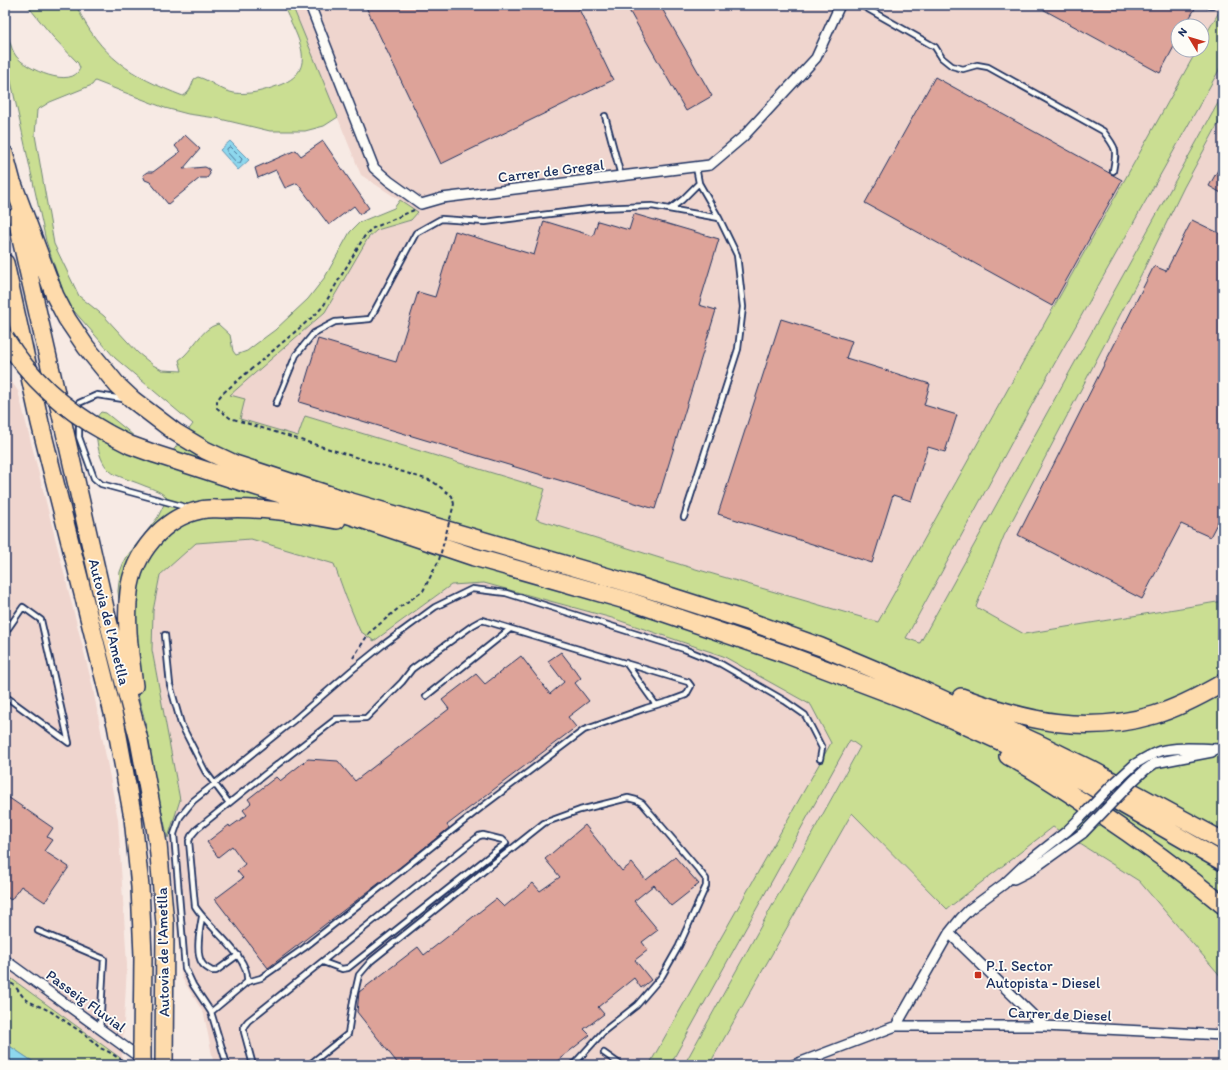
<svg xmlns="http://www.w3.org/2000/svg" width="1228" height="1070" viewBox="0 0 1228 1070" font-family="Itim,sans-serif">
  <rect width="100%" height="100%" fill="#f7eae4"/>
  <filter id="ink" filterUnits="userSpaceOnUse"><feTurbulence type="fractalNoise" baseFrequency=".025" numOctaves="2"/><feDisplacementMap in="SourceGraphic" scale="8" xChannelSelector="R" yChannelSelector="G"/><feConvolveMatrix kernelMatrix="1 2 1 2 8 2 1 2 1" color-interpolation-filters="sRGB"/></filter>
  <g filter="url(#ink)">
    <path fill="#efd5ce" d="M292 5H1222L1202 41V26H1178V50H1197L878 622 682 565 536 519 545 489 305 416 298 436 240 419 230 395 325 312 368 238 377 230 411 220 418 212 361 175Z
      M1223 63V94L920 644 906 638 1047 377Z
      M1223 115V601L1024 634 976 607 1004 536 1142 273 1184 187Z
      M5 372 18 391 92 684 118 819 127 965 122 1059 5 974Z
      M251 539 334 564 346 597 360 630 374 641 451 585 484 583 612 618 723 656 811 705 831 743 649 1065H214L204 1014 182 978 168 838 180 800 152 650 153 611 160 575 196 543Z
      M849 740 860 746 684 1065H670Z
      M852 813 947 909 1053 827 1139 881 1223 979V1065H709Z"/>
    <path fill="#cade92" stroke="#728678" d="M27 5H76C100 57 131 76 183 96 190 92 191 87 194 79L198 77C212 81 219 90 234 93 249 95 263 91 277 86 322 71 296 35 283 5H292L338 117 324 126 305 131H270L216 118 188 114 165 108 95 81 92 85 50 102 37 110 35 135 54 244 79 296 104 316 138 353 153 365 162 370 182 371 179 360C193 351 200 329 218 324L230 335 233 351 236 355 247 351 256 344 275 330 308 299 325 277 350 232 360 222 394 208 400 200 418 212 411 220 377 230 368 238 325 312 230 395 245 399 240 419 298 436 305 416 545 489 536 519 682 565 878 622 1197 50H1202V41L1223 5V63L1047 377 906 638 920 643 1223 94V115L1184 187 1142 273 1004 536 976 607 1024 634 1223 601V979L1139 881 1053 827 947 909 852 813 709 1065H684L860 747 850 740 670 1065H649L831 743 811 705 723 656 612 618 484 583 451 585 374 641 360 631 346 597 334 564 251 539 196 543 160 575 153 611 152 650 180 800 168 838 158 797 145 721 123 638 118 591 120 572 123 564 128 555 158 517 167 498C162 492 153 489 145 486 136 482 125 479 116 475 96 465 97 438 95 419L101 412 106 413 127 430 164 463 193 424 115 358 67 303 46 241 5 54V20C7 30 10 48 16 56 25 69 73 90 80 68L78 63 53 37Z
      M5 974 130 1065H38L5 1043Z"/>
    <path fill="#8dd7ed" stroke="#5f94b4" d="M230 141 249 160 238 170 220 150Z
      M5 1043 38 1065H5Z"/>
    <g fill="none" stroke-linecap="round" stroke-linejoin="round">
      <path stroke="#497297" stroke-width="1" d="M230 147 242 159 240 163H237L227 152V149Z"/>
    </g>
    <path fill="#dda399" stroke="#1b2f5e" d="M365 5H577L613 80 441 164Z
      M626 5H660L712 96 686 111Z
      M1035 5H1197L1185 26H1178V39L1160 73Z
      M935 77 1122 180 1052 306 865 203Z
      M185 135 200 149 183 169 205 167 209 169 210 174 207 178H200L168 204 150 182 145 180 143 175 147 172H153L180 152 175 146Z
      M323 141 369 208 360 214 354 206 329 225 297 183 285 188 276 170 258 178 255 168 296 150 301 156Z
      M1223 161V194L1209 186Z
      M634 214 719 239 699 305 716 310 655 509 299 402 318 339 396 362 418 292 435 297 455 231 534 255 544 221 593 236 598 221 629 230Z
      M1192 220 1223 235V512L1210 537 1181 524 1142 599 1018 535 1154 266 1166 271Z
      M781 319 852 341 846 358 930 384 924 405 957 415 945 452 928 447 911 501 893 495 872 563 718 514Z
      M561 652 581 678 575 683 589 701 568 717 576 727 447 825 449 828 399 868 268 968 215 899 243 878 237 871 245 864 232 846 218 857 207 842 229 825 230 827 247 815 243 810 251 803 248 799 276 777 280 781 308 759 338 761 355 781 449 709 442 700 476 674 485 684 521 656 550 694 564 682 548 661Z
      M5 795 53 828 47 837 52 840 44 851 69 867 45 902 21 886 11 900 5 896Z
      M585 825 622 871 632 863 646 880 675 857 699 884 671 906 654 885 634 901 658 930 642 942 648 950 635 960 651 980 641 988 634 978 598 1007 604 1014 584 1029 590 1035 552 1065H399L357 1012 359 992 418 947 424 955 496 899 504 907 533 883 540 891 560 877 545 859Z"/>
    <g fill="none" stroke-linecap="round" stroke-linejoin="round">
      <g stroke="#1b2f5e" stroke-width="8">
        <path id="service" d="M861 5 935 47 942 58 952 66 963 69 977 65 988 67 1103 131C1117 149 1117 149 1113 171
          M1210 5H1212
          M605 116 621 176
          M696 167 699 183 719 218
          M670 209 682 200 699 183
          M276 404 296 355 314 333 335 322 370 319 416 233 441 219 485 222 598 208 652 206 719 218 737 255 743 307 738 349 684 517
          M79 411V403L97 395 123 399
          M79 421V437L94 478 101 484 189 508
          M5 510V513
          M5 633 23 607 41 620 69 743 5 696
          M165 635 170 685 181 724 205 771 229 803
          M626 663 656 705
          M426 696 510 629
          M202 917C200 928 195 953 202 963 204 967 209 969 212 971H216L238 955
          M38 931 104 959 100 1029
          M211 1012 247 982C251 957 207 927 195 906L189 841 191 836 197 829 264 775 336 719 366 718 402 682 412 669 473 625 482 620 688 682 691 686 686 695 670 701 646 708 584 730 483 806 304 948 261 978 247 982
          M604 1053 621 1065
          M227 1065 211 1012 193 985 185 968 174 834 180 817 193 801 293 721 352 670 383 645 435 607 472 589 506 593 684 649 721 664 785 701 805 715 822 748 820 759
          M253 1065 244 1032V1026L248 1021 479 836 483 835 503 840 506 843 348 968 342 969 323 962
          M309 1065 348 1034 353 1001 359 975 371 961 544 823 580 810 628 798 636 800 642 803 698 869 706 879V886L679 946 662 976 637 1005 604 1031 573 1065"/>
      </g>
      <g stroke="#1b2f5e" stroke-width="12">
        <path id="minor" d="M310 5 374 168 389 181 421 204 442 198 710 165 743 137 816 58 840 5
          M1135 764C1143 759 1151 754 1160 751 1179 746 1204 749 1223 749
          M1145 770 1155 763 1212 752
          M1014 879 1030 871 1083 833
          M949 933 1044 1026
          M5 960 143 1060
          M896 1026H1044L1223 1035
          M793 1065 896 1026 949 933 961 918 970 909 1004 884 1024 865 1067 831 1085 813"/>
      </g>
      <g stroke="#1b2f5e" stroke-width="19">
        <path id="trunk" d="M5 154 13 184"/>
      </g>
      <g stroke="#1b2f5e" stroke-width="20">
        <path id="motorway" d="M13 184 55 296 67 319 86 347 118 386 133 400 175 432 205 450 235 464 348 501 632 584 751 622 821 647 916 687 1035 742 1092 770 1223 841
          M17 216 21 239 107 617 139 740 151 805 158 844 165 924 164 1065
          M5 263 40 423 116 725 133 818 140 887 143 956 142 1046
          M107 433 130 445 155 454 248 484 352 516 474 557 632 602 785 654 925 707 1028 754 1084 782 1223 862
          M134 686C130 655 125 623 129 592 133 555 163 517 201 510 208 508 215 509 222 509 261 507 299 513 337 520
          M961 697C1026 721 1085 735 1154 715 1178 708 1202 695 1223 683
          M1008 756C1038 772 1066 791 1093 809 1138 839 1182 871 1223 905"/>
      </g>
      <path stroke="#1b2f5e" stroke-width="2" stroke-dasharray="4 3" stroke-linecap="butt" d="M414 210 371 229 364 237 324 305 316 314 222 394 217 400V408L230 418 432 481 452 496 454 504
        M353 658 369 633 400 607 423 591 439 560
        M5 980 14 985 24 998 30 1002 50 1011 87 1036 100 1048 109 1052 128 1064"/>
      <use href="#service" stroke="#fdfcf7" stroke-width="4.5"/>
      <use href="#minor" stroke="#fdfcf7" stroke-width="9"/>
      <use href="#trunk" stroke="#fedbac" stroke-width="16"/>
      <use href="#motorway" stroke="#fedbac" stroke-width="17"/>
      <g stroke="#1b2f5e" stroke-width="12" stroke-linecap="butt">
        <path id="minor-bridge" d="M1085 813 1111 786 1135 764
          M1083 833 1133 781 1145 770"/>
      </g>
      <g stroke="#1b2f5e" stroke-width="20" stroke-linecap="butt">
        <path id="motorway-bridge" d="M5 338C30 379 65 410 107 433
          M142 1065V1046"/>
      </g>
      <path stroke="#1b2f5e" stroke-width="2" stroke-dasharray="4 3" stroke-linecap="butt" d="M439 560 454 504"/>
      <use href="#minor-bridge" stroke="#fdfcf7" stroke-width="9"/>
      <use href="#motorway-bridge" stroke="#fedbac" stroke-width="17"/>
    </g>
  </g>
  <rect fill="#c8321e" stroke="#fdfcf7" stroke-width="1.5" x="974" y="971" width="8" height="8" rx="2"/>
  <g text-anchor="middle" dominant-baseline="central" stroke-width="3.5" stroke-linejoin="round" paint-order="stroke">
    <g font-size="15" fill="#1b2f5e" stroke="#fdfcf7">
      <text transform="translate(551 171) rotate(-7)">Carrer de Gregal</text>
      <text transform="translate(109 622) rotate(76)">Autovia de l'Ametlla</text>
      <text transform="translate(163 952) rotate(-91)">Autovia de l'Ametlla</text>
      <text transform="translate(86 1001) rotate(36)">Passeig Fluvial</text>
      <text transform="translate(1060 1014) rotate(2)">Carrer de Diesel</text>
    </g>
    <g font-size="15" fill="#1b2f5e" stroke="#fdfcf7" text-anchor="start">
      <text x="986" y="966">P.I. Sector<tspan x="986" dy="17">Autopista - Diesel</tspan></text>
    </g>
  </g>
  <rect width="1228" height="1070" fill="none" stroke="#fdfcf7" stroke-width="20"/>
  <rect x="10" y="10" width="1208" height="1050" fill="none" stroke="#1b2f5e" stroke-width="1.5" filter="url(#ink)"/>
  <g transform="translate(1190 38) rotate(308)"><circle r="19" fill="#fdfcf7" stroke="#a3aaba"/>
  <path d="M0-3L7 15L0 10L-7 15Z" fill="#c8321e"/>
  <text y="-6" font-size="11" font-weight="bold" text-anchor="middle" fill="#1b2f5e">N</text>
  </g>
</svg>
